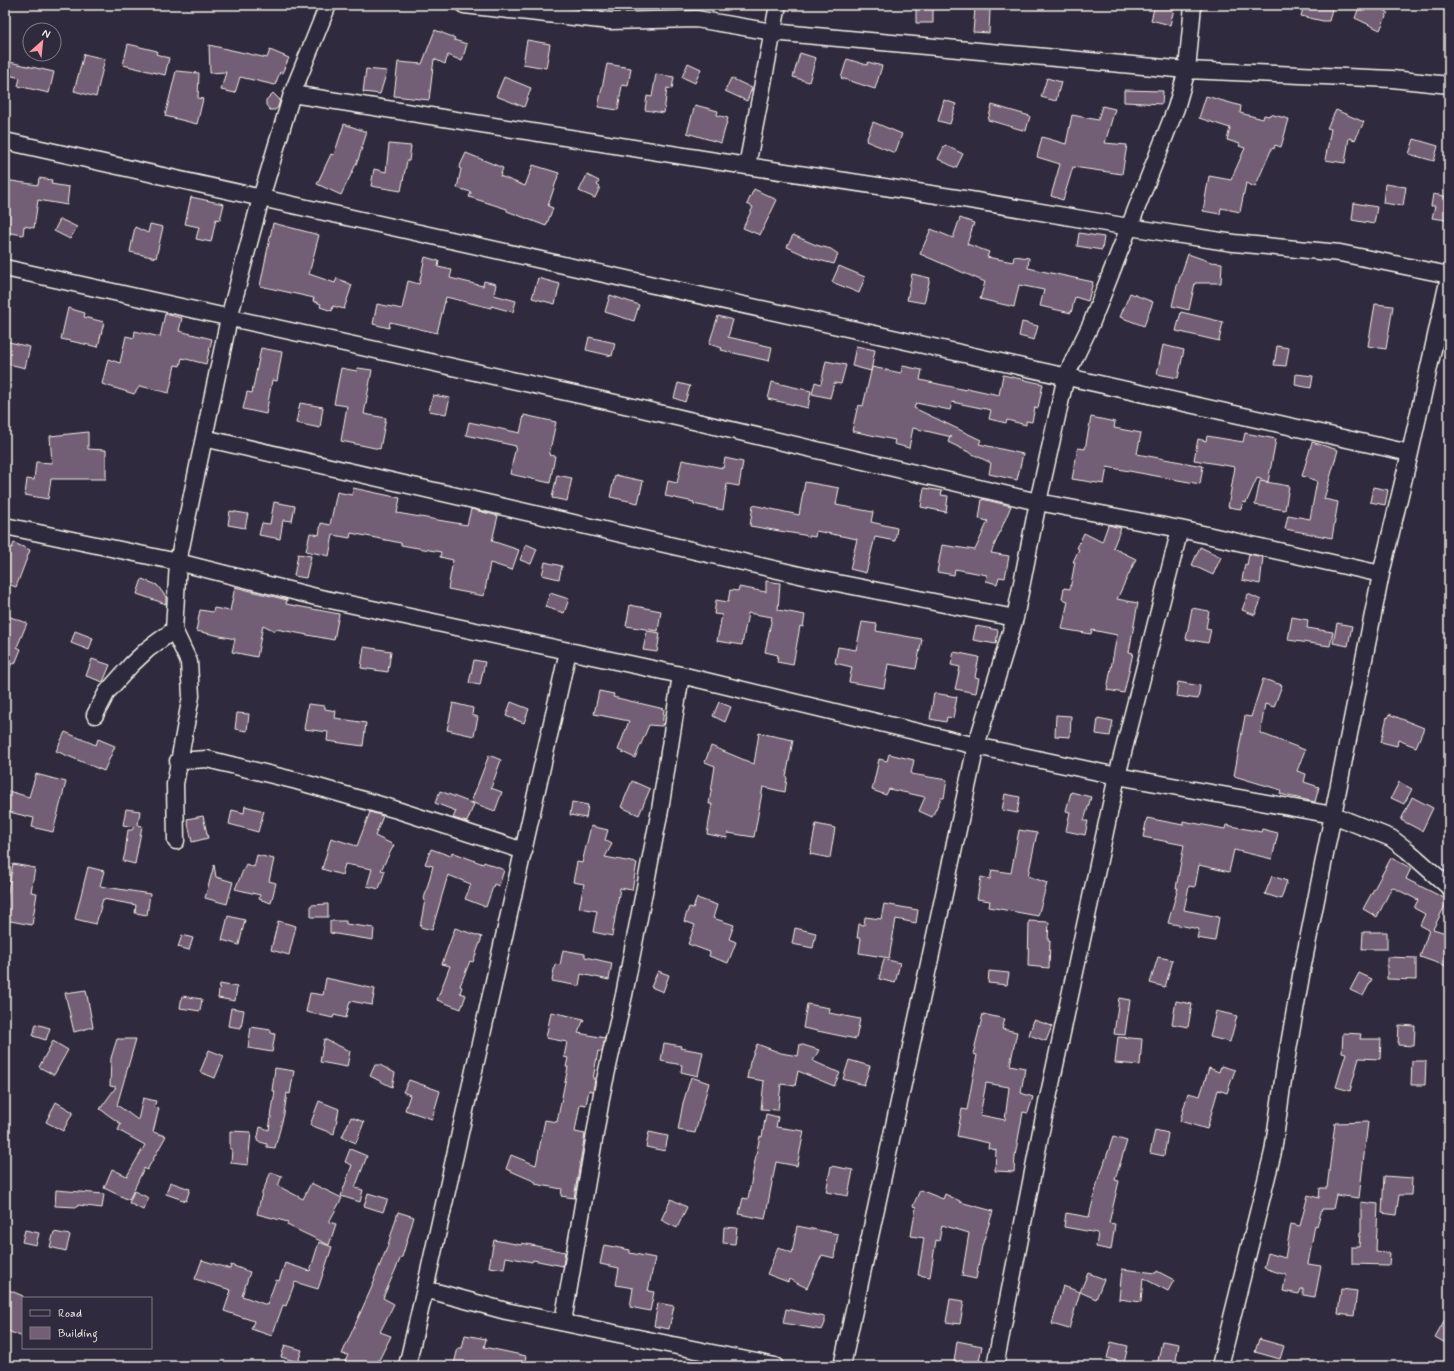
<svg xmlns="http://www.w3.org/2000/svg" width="1454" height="1371" viewBox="0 0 1454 1371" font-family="Mynerve,sans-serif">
  <rect width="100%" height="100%" fill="#2f2a3d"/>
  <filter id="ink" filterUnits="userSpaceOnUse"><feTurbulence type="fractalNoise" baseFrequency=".025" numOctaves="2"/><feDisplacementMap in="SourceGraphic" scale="8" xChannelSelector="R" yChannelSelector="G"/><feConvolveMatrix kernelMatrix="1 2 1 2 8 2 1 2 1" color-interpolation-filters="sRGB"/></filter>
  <g filter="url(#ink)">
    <path fill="#735e75" stroke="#f4f1e8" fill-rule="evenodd" d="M916 5H933V23H916Z
      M1155 5H1175L1170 25 1151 20Z
      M1304 5H1333L1329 21H1323L1301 16Z
      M1360 5H1372L1388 12 1380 30 1355 18Z
      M975 8 990 10 989 33 973 32Z
      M435 30 455 38 454 40 467 44 462 61 448 55 445 64 434 59 429 100 394 96 398 62 422 64Z
      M527 40 550 44 546 68 523 64Z
      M128 44 157 51 156 54 169 58 165 75 123 65Z
      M209 45 267 58 270 50 289 58 282 73 280 72 275 85 240 77 235 93 221 90 226 72 210 73Z
      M800 53 816 58 809 82 793 77Z
      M84 54 105 59 96 97 74 91Z
      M847 59 867 65 868 62 882 66 875 89 841 78Z
      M5 61 54 72 49 93 18 86 20 78 5 74Z
      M688 63 701 69 695 83 682 77Z
      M607 64 631 68 628 86 622 85 618 110 598 107Z
      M366 69 387 71 380 94 363 92Z
      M176 71 199 73 198 98 203 99 197 124 165 116Z
      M656 74 674 77 672 89 667 88 664 113 645 110 647 96 652 97Z
      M504 77 531 88 524 107 496 96Z
      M731 78 752 88 747 101 725 91Z
      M1047 78 1061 82 1056 101 1041 97Z
      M1124 90 1163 91 1162 104 1124 102Z
      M273 93 280 100 278 107 275 110H270L266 105V100Z
      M1206 96 1241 106 1240 113 1263 119 1264 115 1269 116 1270 114 1289 119 1281 147 1275 145 1274 149 1272 148 1255 187 1246 183 1240 212 1221 208 1220 214 1203 211 1209 176 1231 180 1245 148 1239 146 1240 144 1227 140 1230 128 1199 118Z
      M944 100 956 104 950 124 938 121Z
      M695 105 718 111 717 115 728 118 721 143 687 133Z
      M992 105 1030 116 1026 131 988 120Z
      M1102 106 1115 109 1105 143 1127 145 1122 174 1073 167 1063 200 1051 196 1060 164 1037 157 1042 137 1066 144 1072 115 1098 120Z
      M1336 110 1364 122 1355 140 1349 138 1345 163 1325 160 1331 129 1327 128Z
      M873 122 902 134 895 153 866 141Z
      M344 124 367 132 358 160 341 195 317 184 331 154 334 155Z
      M1414 139 1438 146 1434 161 1409 154Z
      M389 144 411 146 409 161H407L401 191 371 186 374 169 386 172Z
      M945 145 963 154 956 168 938 159Z
      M466 153 503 168 500 176 525 186 533 165 559 173 548 206 553 208 546 226 507 211V209L469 197 471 192 457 188 461 169 459 168Z
      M587 175 599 181 597 185 600 187 595 198 579 191Z
      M39 178 52 180 51 184 69 187 67 205 38 200 34 228 24 226 23 235 5 232V180L38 185Z
      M1385 184 1406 187 1403 206 1383 203Z
      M754 189 777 200 760 235 743 228 753 207 747 204Z
      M1433 194 1449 197V209L1447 220 1432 218 1435 206H1431Z
      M191 197 224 204 220 220 216 219 211 242 196 239 199 227 185 224Z
      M1354 203 1377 207 1374 224 1352 220Z
      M960 218 974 223 967 244 989 252 987 257 1013 262 1014 256 1029 258 1028 268 1093 282 1088 301 1075 297 1071 313 1040 306 1044 290 1019 285 1014 307 980 299 985 282 920 254 931 229 953 238Z
      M60 219 77 227 70 239 54 231Z
      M273 223 319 235 309 274 335 283 337 278 352 285 344 309 333 306 332 311 320 307 321 304 313 301 314 298 260 286Z
      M150 224 163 227 156 258 130 252 135 227 148 233Z
      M1079 233 1104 237 1102 250 1077 246Z
      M793 235 816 245 831 249 838 254 834 264 811 258 787 247Z
      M1188 254 1211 262 1222 263 1221 283H1195L1189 310 1172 306 1176 289Z
      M425 257 439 261 438 267 452 270 450 278 483 286 484 281 496 284 494 295 516 301 513 312 491 306V308L446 297 437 333 390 322 389 328 373 324 377 304 402 309 408 281 419 284Z
      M839 266 865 277 859 293 832 282Z
      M912 274 930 278 924 303 907 300Z
      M538 278 560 284 555 304 532 298Z
      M1130 293 1153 302 1144 326 1120 317Z
      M610 295 639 305 634 321 605 312Z
      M1375 304 1393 306 1386 349 1368 346Z
      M68 308 85 313 84 317 104 322 98 347 61 339Z
      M1181 312 1223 322 1219 341 1176 331Z
      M165 314 182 318 179 331 212 339 206 364 182 358 180 366 175 365 169 393 140 386 134 394 102 384 108 359 120 363 126 336 134 338 135 331 160 337Z
      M718 316 733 320 728 337 772 347 769 361 721 350 722 348 709 344Z
      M1022 322 1038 326 1034 340 1019 336Z
      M589 337 615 343 612 356 586 350Z
      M5 341 30 347 25 368 5 363Z
      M1163 345 1184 350 1178 378 1157 374Z
      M856 346 875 350 871 371 852 366Z
      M1277 346 1289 348 1286 366 1274 365Z
      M261 348 282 352 277 381 272 380 266 414 243 409 247 392 252 393Z
      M826 361 846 365 841 384 834 383 830 398 812 394 815 382 821 384Z
      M903 366 922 370 920 380 966 390 967 388 999 395 1003 375 1043 384 1038 408 1035 407 1032 422 1026 421V425L1007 420 1006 423 989 419 991 410 952 402 950 410 916 403 914 408 981 440 979 444 1023 454 1017 480 989 474 991 463 948 442 950 437H952L913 428 909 448 894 444 895 440 852 431 858 405 863 406 872 367 901 373Z
      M341 368 357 371 358 368 372 370 364 414 386 418 380 449 341 441 347 406 334 404Z
      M1296 374 1313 376 1311 388 1295 385Z
      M772 382 811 391 808 408 768 399Z
      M678 383 690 386 685 402 674 398Z
      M433 395 450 398 446 414 429 411Z
      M300 403 323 407 320 428 296 423Z
      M524 415 556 422 549 455 555 456 550 483 510 474 516 446 466 435 469 422 520 433Z
      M1091 417 1115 422 1114 428 1141 433 1137 454 1203 466 1200 484 1107 467 1104 484 1072 479 1078 448 1085 449Z
      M88 432V449L106 450V479H51L48 499 25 495 27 479 34 480 36 462 52 463 50 436Z
      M1245 433 1276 439 1268 482 1257 478 1246 503 1243 502 1241 509 1228 507 1235 467 1194 460 1198 439 1206 441 1207 436 1243 442Z
      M1312 442 1338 450 1324 499 1338 502 1332 538 1285 529 1288 515 1310 519 1317 481 1302 476Z
      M725 458 743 462 739 486 727 484 723 510 693 504 694 502 665 496 668 481 677 483 682 460 723 468Z
      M557 475 572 478 567 501 552 498Z
      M615 475 643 481 638 503 610 497Z
      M1260 481 1289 486 1285 510 1255 505Z
      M805 482 839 488 836 505 873 512 871 522 897 528 895 541 875 537 866 573 850 569 857 539 816 531 815 537 750 526 753 505 799 515Z
      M1373 487 1388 490 1385 505 1370 502Z
      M353 488 400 498 397 513 467 525 471 509 498 516 492 541 519 550 512 570 490 563 484 596 448 589 453 560 440 557 441 552 401 545V543L351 533 350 538 333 535 329 556 306 551 310 533 319 535 321 523 330 525 337 492 352 495Z
      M924 488 942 491 941 495 948 496 946 512 921 507Z
      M982 499 1011 506 991 553 1009 556 1005 578 999 577 997 584 986 581 987 575 955 569 954 575 937 572 942 545 975 550 988 521 979 519Z
      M274 502 295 506 292 521 283 520 280 539 259 535 262 523 270 524Z
      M230 511 248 514 245 528 228 525Z
      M1108 525 1121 528 1113 548 1136 559 1117 599 1138 603 1129 652 1133 653 1124 693 1107 690 1117 635 1092 630 1091 634 1062 629 1068 601 1062 599 1064 588 1070 589 1075 562H1073L1079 549 1077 548 1084 533 1102 542Z
      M14 543 30 550 16 587 5 583V545L12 548Z
      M526 544 537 549 531 564 520 560Z
      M1200 547 1221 557 1213 575 1192 565Z
      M298 554 311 556 306 578 294 576Z
      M1249 554 1263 557 1260 584 1242 580 1245 564 1247 565Z
      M545 562 562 566 559 579 542 575Z
      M142 579 157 585 166 597V604L137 594Z
      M766 581 780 583 778 610 805 615 803 627 800 626 793 665 777 662 778 655 765 652 772 617 748 613 742 645 717 641 722 615 714 614 716 600 728 602 730 590 738 591 739 587 766 592Z
      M235 587 287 600 286 604 339 614 334 640 276 629 275 631 263 625 257 657 232 652 235 639 196 631 200 610 213 612 214 608 230 611Z
      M550 593 569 599 564 613 545 607Z
      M1248 594 1261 600 1255 615 1242 610Z
      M630 605 661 611 658 631 626 626Z
      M1192 608 1209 611 1206 628 1211 629 1208 643 1186 639Z
      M5 615 27 623 17 647 21 649 15 664 12 663 6 677H5Z
      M1292 617 1308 620 1307 628 1333 632 1330 646 1288 640Z
      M862 622 877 624 876 631 922 639 916 669 888 664 884 688 849 682 852 667 835 663 838 647 856 650Z
      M1337 623 1352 626 1348 646 1333 643Z
      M976 626 998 630 996 644 973 640Z
      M75 631 93 638 89 650 71 643Z
      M647 631 660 633 657 652 643 650Z
      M364 647 391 651 388 672 361 668Z
      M954 652 979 657 975 677 979 678 976 693 955 689 960 667 951 665Z
      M92 659 110 665 103 682 86 676Z
      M474 660 485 662 480 685 469 683Z
      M1263 679 1282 685 1274 707 1265 704 1260 733 1305 750 1297 771 1306 774 1304 782 1319 787 1315 802 1280 794 1281 790 1234 776 1245 716 1251 717Z
      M1178 682 1200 686 1198 699 1176 696Z
      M599 691 614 694 613 697 664 709 662 726 649 725 635 758 618 750 629 721 594 714Z
      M934 693 957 697 953 718 947 717 946 722 930 719Z
      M511 702 529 709 524 723 506 716Z
      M719 702 731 707 725 722 713 716Z
      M453 703 473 708 472 715 478 717 474 736 447 730Z
      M308 704 325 706V709L336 711 335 718 366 723 363 746 327 741 328 732 304 729Z
      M237 713 249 714 247 731 235 729Z
      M1389 714 1424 728 1416 747 1398 740 1397 746 1381 742 1387 717 1388 718Z
      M1056 715 1071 716 1070 737 1055 736Z
      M1098 718 1113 721 1110 736 1096 734Z
      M65 732 96 745 98 739 115 746 104 771 56 751Z
      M759 733 793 740 786 777 787 778 785 792 763 787 754 837 728 833 727 838 707 834 712 804H709L715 766 705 762 711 746 754 764Z
      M889 754 914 760 911 774 947 780 944 798H941L932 817 919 811 925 797 889 789 886 795 872 790 879 759 887 761Z
      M489 755 501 760 491 788 502 792 495 811 471 802Z
      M36 774 66 782 53 832 32 827 34 818 5 811V790L29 797Z
      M632 781 650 789 639 815 621 807Z
      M1399 782 1412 789 1404 804 1391 798Z
      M440 791 474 804 467 822 453 818 456 811 435 803Z
      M1071 792 1091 797 1084 821H1088L1085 835 1066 831 1070 812 1066 811Z
      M1005 794 1020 797 1017 813 1002 810Z
      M1412 797 1433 808 1422 831 1401 820Z
      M572 802 588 805 586 818 570 815Z
      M245 806 264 811 258 832 229 824 232 810 244 813Z
      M126 809 140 811 138 825 142 826 135 864 123 861 125 853 128 830H132L134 827 123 825Z
      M370 812 383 816 375 836 394 845 381 870 385 871 379 889 367 886 372 869 345 864 342 875 322 869 331 838 357 846Z
      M203 816 208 838 192 842 187 819Z
      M1147 818 1183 825V821L1225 829 1226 825 1261 832 1262 829 1278 833 1272 859 1234 850 1229 872 1199 865 1195 887 1189 886 1184 910 1219 917 1215 941 1197 938 1199 929 1168 923 1178 888H1176L1184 845 1143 837Z
      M816 824 835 828 830 858 810 854Z
      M591 826 608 830 605 840 612 844 605 857 637 863 632 890 620 888 612 936 593 932 597 911 579 908 584 884 573 882 577 862 582 863Z
      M1019 830 1037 833 1028 876 1047 883 1038 916 989 907 990 901 977 899 981 877 990 879 992 870 1011 873Z
      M431 849 451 856 452 852 483 864 484 862 504 870 499 886 494 884 486 907 465 899 471 884 448 875 432 930 420 927 425 900 424 899 433 866 425 864Z
      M257 855 274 859 269 881 276 883 271 903 259 899 260 895 235 889 246 864 254 867Z
      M1391 858 1411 868 1406 879 1448 900 1433 929 1449 934V967L1420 957 1429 930 1420 925 1425 914 1414 908 1418 900 1392 887 1377 917 1363 909Z
      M13 864 35 868 31 892 37 893 32 925 5 920V907Z
      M214 865 216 877 233 882 227 904 205 898Z
      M88 867 104 871 100 886 150 894 147 915 135 913 136 905 103 899 96 924 75 919Z
      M1272 876 1287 881 1281 899 1265 894Z
      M697 898 717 905 713 918 734 925 729 939 736 942 728 963 709 956 710 952 688 944 695 925 684 921 689 907 693 908Z
      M328 904V917H311V905Z
      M884 904 918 910 916 923 896 919 889 958 859 953 861 938H857L859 924 864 925 865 917 881 919Z
      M228 916 245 920 239 945 222 940Z
      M278 921 296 926 289 955 271 950Z
      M330 921H346V924L374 928 373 940 330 933Z
      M1029 921 1049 922 1048 941H1050L1049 968 1028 966Z
      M455 928 482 937 473 962 470 961 460 986 462 987 460 993 466 995 461 1009 437 1000 450 966 442 964Z
      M795 928 816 933 813 948 792 944Z
      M1363 932H1387V949H1362Z
      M182 935 193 938 189 950 178 947Z
      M563 950 585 954V957L612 963 609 980 581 974 579 986 552 981 555 964 560 965Z
      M1158 957 1173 960 1165 987 1150 983Z
      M1387 957 1416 958V980L1387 979Z
      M884 959 900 963 895 983 879 979Z
      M658 971 669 975 663 992 651 987Z
      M989 971 1009 973 1007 985 988 983Z
      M1359 973 1372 979 1363 996 1350 990Z
      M326 978 375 989 372 1005 350 1001 346 1018 334 1015 333 1018 306 1012 310 993 323 995Z
      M220 984 237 987 235 1001 218 998Z
      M86 990 93 1027 74 1032 65 993Z
      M182 996 202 999 200 1011 180 1008Z
      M1119 998 1130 1000 1125 1035 1114 1034Z
      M1176 1001 1192 1004 1188 1027 1172 1024Z
      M807 1004 830 1008 829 1013 860 1019 856 1039 803 1028Z
      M231 1008 244 1010 241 1028 228 1026Z
      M1216 1011 1237 1016 1230 1042 1210 1037Z
      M551 1012 584 1019 578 1033 605 1038 602 1052 598 1051 593 1079H595L593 1091 589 1090 586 1105 580 1104 575 1132 585 1134 574 1198 561 1196 562 1189 535 1184 536 1182 506 1169 511 1155 536 1165 545 1120 557 1122 568 1067H566L568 1058 564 1057 567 1042 546 1038Z
      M983 1014 1005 1019 1002 1029 1017 1032 1010 1065 1025 1068 1021 1093 1033 1097 1028 1113 1023 1112 1015 1156 1014 1172 995 1171 996 1150 988 1148 989 1143 957 1136 962 1109 967 1110 977 1055 973 1054ZM986 1083 1009 1087 1005 1120 980 1115Z
      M1034 1020 1052 1026 1046 1041 1029 1035Z
      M36 1024 50 1028 46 1040 33 1036Z
      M1399 1025 1415 1026 1414 1046 1398 1045Z
      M251 1027 271 1030V1033L275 1034 272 1052 248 1048Z
      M1343 1033 1361 1034 1360 1039H1381L1380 1059 1359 1058 1350 1091 1336 1087 1346 1053 1342 1052Z
      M1118 1037 1142 1039 1140 1065 1115 1063Z
      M117 1039H136L117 1105 138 1120 143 1098 156 1101 154 1107 159 1108 153 1132 166 1136 147 1170 144 1168 129 1200 104 1188 112 1169 127 1176 145 1145 118 1130 121 1124 100 1109 116 1087 110 1086 111 1058Z
      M324 1039 350 1051 347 1067 320 1062Z
      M53 1041 68 1050 54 1075 39 1067Z
      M664 1043 681 1046 680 1048 703 1052 698 1076 681 1072 682 1065 661 1061Z
      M757 1044 781 1053 798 1056 800 1044 819 1050 813 1061 840 1073 834 1086 798 1071 795 1086 781 1084 778 1110 761 1109 764 1081 747 1078 750 1062Z
      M209 1050 224 1056 215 1078 200 1072Z
      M849 1060 870 1066 864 1085 843 1079Z
      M1412 1061H1426L1425 1085H1411Z
      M375 1065H380L395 1073 392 1087 370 1076Z
      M1221 1066 1235 1070 1227 1093 1218 1090 1207 1129 1180 1121 1188 1093 1200 1096 1209 1068 1219 1072Z
      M275 1068 294 1071 290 1094 287 1093 284 1114 275 1148 267 1147V1144L257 1141 260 1127 269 1130 275 1091H272Z
      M691 1077 709 1083 695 1133 678 1130 683 1103Z
      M409 1080 440 1091 432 1119 405 1110 410 1095 403 1092Z
      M319 1101 339 1109 334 1134 310 1125Z
      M56 1102 73 1112 63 1131 46 1122Z
      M766 1114 778 1117 776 1127 804 1131 797 1166 776 1162 765 1219 739 1214 743 1198 748 1199 757 1150 760 1136 762 1137Z
      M351 1117 364 1122 356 1143 342 1137Z
      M1368 1122 1359 1198 1336 1195 1333 1209H1322L1317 1226 1315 1225 1308 1264 1321 1266 1315 1297 1303 1295V1289H1301L1299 1294 1283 1291 1286 1275 1264 1268 1268 1253 1285 1258 1291 1224 1300 1226 1308 1195 1319 1198 1320 1188H1327L1335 1123Z
      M1155 1130 1168 1133 1164 1156 1150 1153Z
      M230 1131 251 1132 248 1165 231 1163 232 1149H230Z
      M649 1132 668 1136 665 1151 646 1147Z
      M1113 1137 1127 1141 1115 1180 1119 1181 1109 1223 1115 1224 1111 1250 1096 1247 1098 1233 1064 1227 1066 1213 1089 1217 1099 1176H1100Z
      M350 1149 367 1156 355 1188 363 1190 360 1202 341 1196 352 1165 345 1162Z
      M831 1166 853 1170 848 1196 826 1192Z
      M271 1172 282 1176 278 1186 303 1199 311 1183 342 1198 329 1222 336 1224 329 1245 287 1225 288 1222 257 1214 262 1193Z
      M1384 1176 1412 1178 1411 1195H1399L1396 1215 1382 1213Z
      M170 1182 190 1189 186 1201 166 1194Z
      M56 1190 104 1194 102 1208 78 1205 77 1207 55 1206Z
      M920 1190 943 1199 945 1194 960 1201V1202L993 1211 982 1246 976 1279 962 1276 969 1233 942 1225 939 1241 936 1240 930 1277 918 1275 924 1238 911 1236 916 1207 913 1206Z
      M134 1191 149 1198 143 1210 129 1203Z
      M368 1193 388 1199 383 1212 364 1206Z
      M671 1199 687 1207 677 1228 661 1220Z
      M1361 1202 1378 1204 1376 1252 1390 1253 1389 1265 1352 1264V1247H1359L1360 1233H1361Z
      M398 1212 414 1217 402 1257H401L383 1298 394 1304 380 1332 391 1336 376 1366H343L348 1355 342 1354 375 1280 374 1279 387 1248Z
      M797 1226 838 1234 834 1258 822 1255 807 1288 789 1279 788 1282 767 1274 778 1247 792 1253Z
      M724 1227 737 1228 735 1244 723 1243Z
      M25 1230 39 1233 36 1245 22 1242Z
      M54 1232 70 1235 66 1251 50 1247Z
      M494 1240 521 1245 522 1243 565 1252 563 1266 533 1260 532 1262 506 1257 504 1269 489 1267Z
      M319 1242 332 1247 318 1289 295 1282 286 1306 283 1305 272 1336 251 1329 254 1321 224 1311 231 1290 195 1279 202 1260 230 1269 231 1265 250 1272 242 1296 267 1305 276 1280 279 1281 285 1263 310 1271Z
      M604 1245 630 1250V1253L655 1258 648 1291 654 1292 650 1311 630 1307 633 1288 616 1285 619 1268 600 1264Z
      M1122 1269 1156 1273 1157 1271 1174 1280 1168 1291 1143 1278 1141 1302 1119 1299Z
      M1088 1273 1104 1279 1096 1299 1080 1292Z
      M1063 1286 1080 1292 1069 1329 1052 1324Z
      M1341 1289 1357 1291 1354 1316 1338 1314Z
      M9 1290 23 1296V1337L5 1330V1299Z
      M950 1299 964 1301 960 1324 946 1322Z
      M658 1303 674 1306 669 1329 654 1326Z
      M786 1309 825 1317V1323L822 1330 783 1323Z
      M1449 1312V1345L1435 1337Z
      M465 1335 486 1339 484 1347 526 1356 524 1366H462L454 1364 458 1348H462Z
      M1259 1339 1284 1346 1280 1359 1255 1352Z
      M957 1341 982 1346 978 1366 954 1362Z
      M1162 1341 1179 1344 1175 1366H1157Z
      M1111 1342 1128 1346 1124 1363 1107 1358Z
      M285 1345 302 1350 298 1362 281 1357Z"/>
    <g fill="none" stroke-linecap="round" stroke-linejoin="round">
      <g stroke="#f4f1e8" stroke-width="19">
        <path id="minor" d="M464 5 610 21 696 19 772 32 1187 70 1392 79 1449 85
          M292 94 747 166 970 200 1129 227 1234 243 1340 253 1449 275
          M5 141 1410 453
          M747 166 778 5
          M5 268 629 406 1038 502 1180 529 1381 574
          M204 438 817 579 1015 618
          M5 526 178 562 316 597 681 675 976 746 1117 776 1333 815 1391 838 1407 850 1449 887
          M95 715 107 692 131 665 148 649 174 630
          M178 761 207 759 297 781 394 809 524 851
          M176 841 175 784 191 696 189 662 174 630 178 562 229 318 261 198 292 94 328 5
          M425 1289 506 1311 775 1366
          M563 1322 602 1093 624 995 660 810 681 675
          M407 1366 425 1289 568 651
          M842 1366 976 746 1015 618 1038 502 1066 376 1091 324 1176 108 1187 70 1193 5
          M995 1366 1041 1131 1117 776 1180 529
          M1220 1366 1273 1152 1284 1073 1302 970 1381 574 1410 453 1449 277"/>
      </g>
      <use href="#minor" stroke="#2f2a3d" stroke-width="16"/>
    </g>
  </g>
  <rect width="1454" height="1371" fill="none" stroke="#2f2a3d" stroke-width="20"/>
  <rect x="10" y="10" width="1434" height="1351" fill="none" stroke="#f4f1e8" stroke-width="1.5" filter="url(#ink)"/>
  <rect x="22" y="1297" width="130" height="52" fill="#2f2a3d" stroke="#7e7a81"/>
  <rect x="30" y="1310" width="20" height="6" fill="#2f2a3d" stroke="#7e7a81"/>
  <text x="58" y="1317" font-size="12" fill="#f4f1e8">Road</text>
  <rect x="30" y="1327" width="20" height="12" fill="#735e75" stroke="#7e7a81"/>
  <text x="58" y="1337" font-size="12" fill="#f4f1e8">Building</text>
  <g transform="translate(42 42) rotate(27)"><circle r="19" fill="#2f2a3d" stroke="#7e7a81"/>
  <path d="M0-3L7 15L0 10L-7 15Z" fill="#ff9aa2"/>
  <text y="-6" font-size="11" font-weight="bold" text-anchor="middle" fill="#f4f1e8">N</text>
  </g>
</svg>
